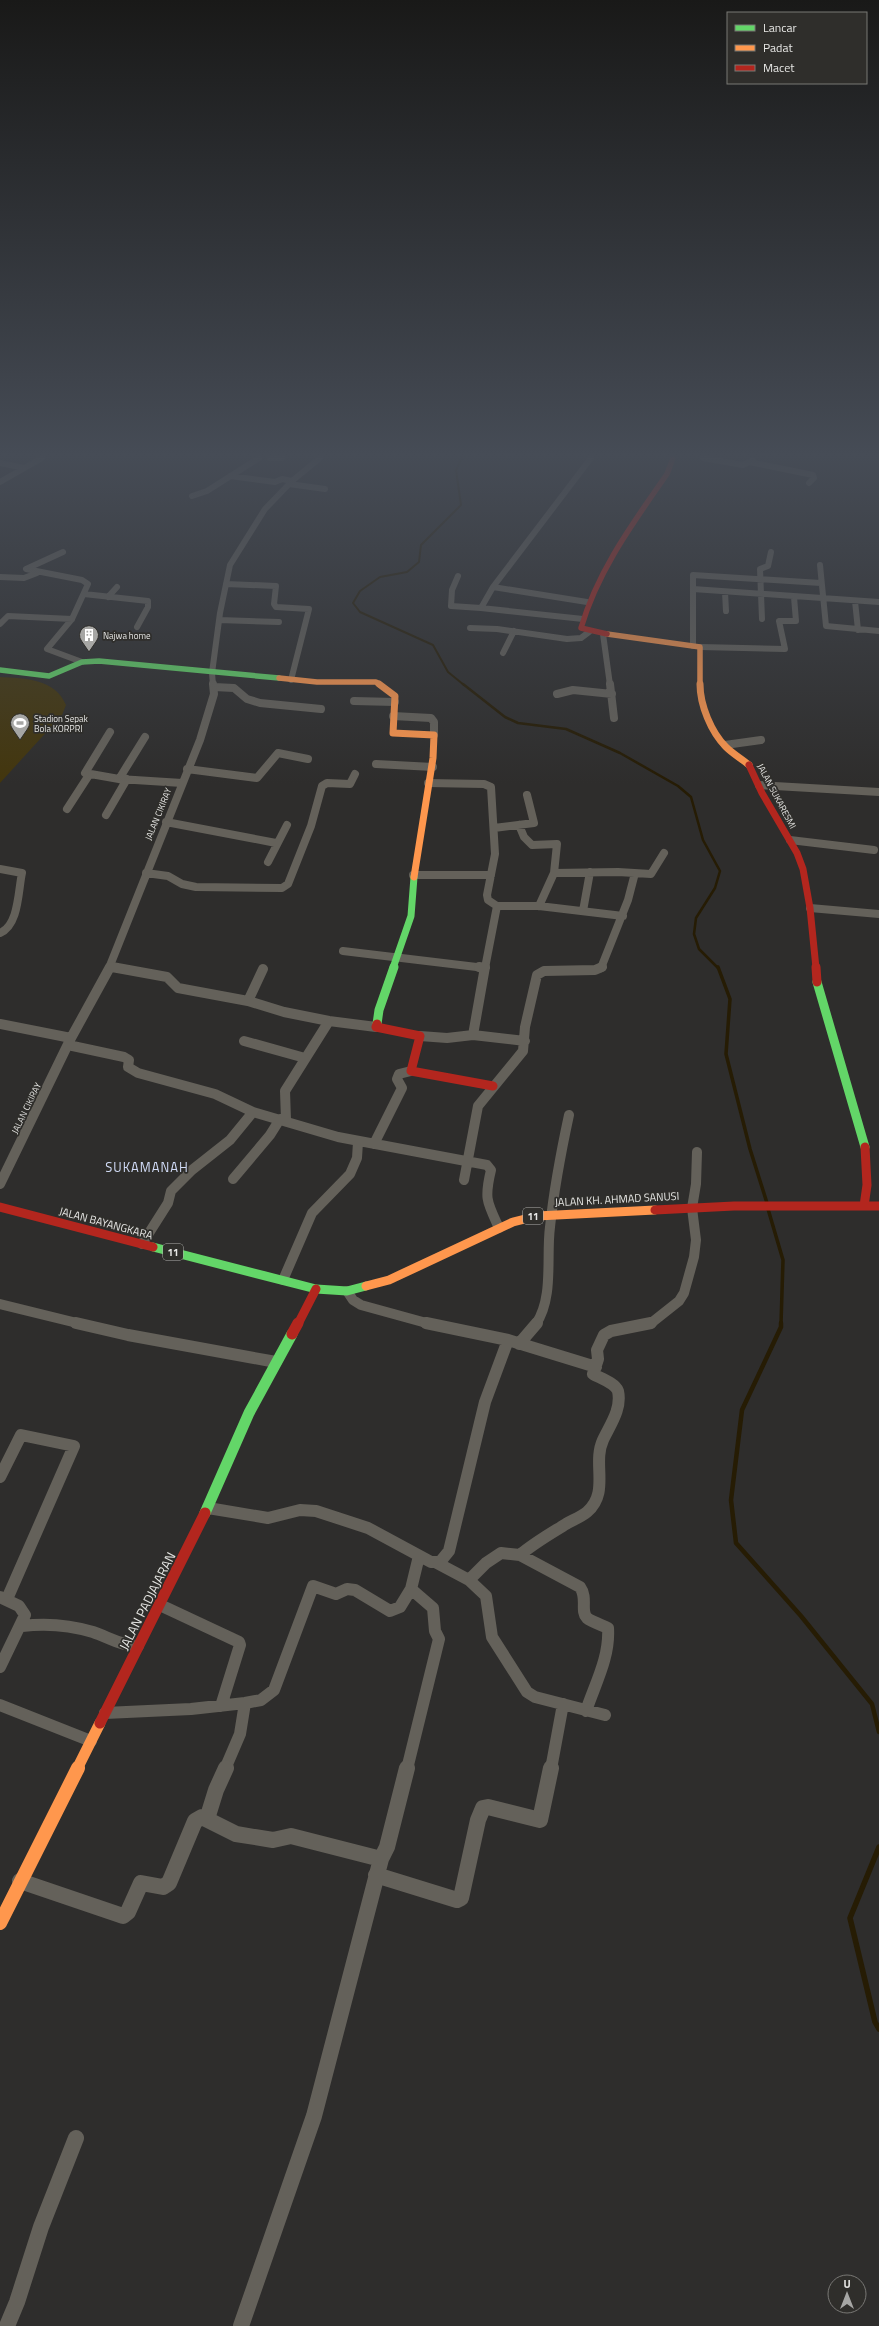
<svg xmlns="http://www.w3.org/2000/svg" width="879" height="2326" viewBox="0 0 879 2326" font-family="'Titillium Web',sans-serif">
  <rect width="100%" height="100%" fill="#2e2d2c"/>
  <path fill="#43360d" d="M0 677C26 678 55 679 66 705L62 715 0 783Z"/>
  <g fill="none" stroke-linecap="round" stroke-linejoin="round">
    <path stroke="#261c04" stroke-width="2" d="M462 458 456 470 461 505 421 545 419 562 407 572 380 577 360 591 353 603 360 612 433 645 448 672 464 685"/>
    <path stroke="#261c04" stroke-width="2.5" d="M463 684 505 717 518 723 566 729 620 753 678 786 691 797 703 840 720 871 715 888 696 918 694 934 699 949 718 968"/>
    <path stroke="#261c04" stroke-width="3.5" d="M718 967 730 999 726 1054 750 1149 767 1203
      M768 1209 783 1260 781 1324"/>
    <path stroke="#261c04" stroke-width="4.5" d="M781 1323V1327L742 1410 731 1500 736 1543 801 1616 872 1704 879 1732"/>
    <path stroke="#261c04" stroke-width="5.5" d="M879 1847 850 1918 875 2022 879 2029"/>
    <path stroke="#64615a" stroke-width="6" d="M270 458H282
      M703 458 743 465 753 460
      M749 462 813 475 814 478 809 483
      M0 463 24 468
      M230 476 275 482 282 479 292 481
      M0 482 42 458
      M289 484 325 489
      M192 496 207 491 259 458
      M63 552 26 569 82 580 88 584 72 619 47 649 82 662
      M820 565 826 626 879 631
      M458 576 452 590 451 606 481 608
      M0 577 24 578 37 573
      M226 584 276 586 274 604 276 607 309 609 291 680
      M493 587 587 602
      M693 589 879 602
      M725 592 726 611
      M84 594 148 601V607L137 627
      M108 597 117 587
      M855 601 858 630
      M583 619 481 608 493 587 591 458
      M762 619 760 569 768 566 771 552
      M219 620 279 622
      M0 624 8 616 72 619
      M470 628 497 629 567 639 581 638 589 632
      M603 634 610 685
      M693 646V575L821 583
      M700 647 785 649 779 621H796L794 597
      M503 653 514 631
      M213 685 212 673 220 613 230 565 265 509 292 481 320 458"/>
    <path stroke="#64615a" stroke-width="8" d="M610 684 614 718
      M214 687 234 688 247 699 260 703 321 709
      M557 694 573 690 612 694
      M354 701 395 702
      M393 716 431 718 434 722V735
      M110 732 85 773 119 779 182 783
      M725 745 761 740
      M376 764 433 767
      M187 769 257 778 278 753 308 759
      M119 779 145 737
      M428 783 484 784 491 787 495 854 487 895 488 900 497 906
      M759 785 879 792
      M67 809 89 775
      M106 815 127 779
      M166 822 276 843
      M519 825 524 837 532 845 557 844 554 873
      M494 828 534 823 527 795
      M790 840 874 850
      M268 862 287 825
      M0 869 22 873C18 891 19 925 0 933
      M146 873 168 876 182 884 196 887 282 888 288 884 311 826 322 786 327 783 350 784 355 774
      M413 875H491
      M539 906 554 873 618 872 651 874 664 853
      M810 908 879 914
      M583 911 590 872
      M343 951 485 968
      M110 967 117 968
      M109 968 200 740 214 694 213 684
      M485 968 497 906H539L623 916
      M601 968 628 900 635 873"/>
    <path stroke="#64615a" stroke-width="10" d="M112 967 167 977 178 988 248 1001 284 1012 329 1021 376 1027
      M479 967 485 968
      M248 1001 263 969
      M0 1024 71 1038
      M473 1035 485 967
      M420 1036 447 1038 473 1035 525 1041
      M244 1041 305 1058
      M68 1045 124 1057 129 1060 128 1067 138 1073 215 1094 253 1112 338 1137 487 1165 491 1170C484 1199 487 1202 499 1228
      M286 1120 285 1091 329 1021
      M374 1144 402 1088 397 1079 399 1074 411 1071
      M233 1179 270 1135 280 1119
      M464 1180 478 1106 523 1051 525 1027 537 975 544 971 595 970 602 967
      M0 1184 71 1038 110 967
      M142 1244 168 1203 171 1191 192 1170 230 1140 253 1112
      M283 1280 312 1213 350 1174 357 1158 358 1142
      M347 1291 353 1300 361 1305 430 1324
      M0 1304 81 1324
      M536 1324C554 1297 546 1257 550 1227 554 1189 561 1152 569 1115
      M650 1324 679 1301 684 1293 694 1257 696 1240 692 1208 696 1184 697 1152"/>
    <path stroke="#64615a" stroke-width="12" d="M76 1323 128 1335 276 1362
      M426 1323 508 1340 596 1367
      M519 1344 537 1323
      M0 1477 21 1435 74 1446 7 1599
      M208 1508 268 1518 300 1510 316 1511 368 1528 431 1562H440L449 1551 485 1402 508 1340
      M520 1555 580 1587C588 1598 580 1611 587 1618 592 1622 602 1625 608 1628 610 1657 595 1684 586 1711
      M437 1563 469 1580 486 1596 492 1637 527 1692 535 1697 605 1715
      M469 1580 486 1563 501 1553 520 1555C534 1543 550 1534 566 1524 573 1520 581 1517 587 1512 610 1492 592 1464 603 1440 610 1425 622 1409 618 1391 615 1383 600 1378 593 1374L598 1359 597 1350 604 1335 611 1331 651 1323
      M0 1597 19 1606 25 1615 0 1667
      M160 1605 239 1642 240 1645 221 1706
      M22 1626C46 1623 70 1625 93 1632 108 1637 122 1646 138 1646
      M0 1705 91 1741
      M105 1713 191 1709 245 1703 261 1700 274 1690 313 1586 336 1594 347 1589 355 1590 390 1611 400 1607 411 1589
      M225 1769 240 1734 245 1703
      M407 1769 439 1639 435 1631 433 1608 411 1589 419 1556
      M551 1769 563 1704"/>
    <path stroke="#64615a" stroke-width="16" d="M207 1819 216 1790 226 1768
      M376 1875 457 1900 461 1898 478 1820 483 1808 488 1807 540 1820 551 1768
      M20 1881 123 1916 128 1912 141 1883 163 1887 169 1883 195 1821 202 1817 236 1834 273 1840 291 1836 381 1859 387 1847 407 1768
      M7 2326 17 2302 41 2227 76 2138
      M241 2326 314 2116 381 1859"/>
    <path stroke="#63d668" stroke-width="5.5" d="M0 670 49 676 82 662 99 661 279 678"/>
    <path stroke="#63d668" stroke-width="7" d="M393 968 411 916 414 877"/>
    <path stroke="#63d668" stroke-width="9" d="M817 982 865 1147
      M377 1024 379 1010 394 967
      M153 1247 316 1289 347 1291 366 1286"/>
    <path stroke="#63d668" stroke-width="11" d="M205 1513 249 1413 292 1334"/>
    <path stroke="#ff974d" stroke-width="5.5" d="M607 634 700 647V685
      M279 678 317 682H376L380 685"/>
    <path stroke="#ff974d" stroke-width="7" d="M379 684 395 696 393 733 434 735 433 758 414 877
      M700 684C700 705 711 732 726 747 733 754 742 759 749 765"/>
    <path stroke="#ff974d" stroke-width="9" d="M366 1286 389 1280 513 1222 537 1216 655 1210"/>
    <path stroke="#ff974d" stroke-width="11" d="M77 1769 100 1723"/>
    <path stroke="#ff974d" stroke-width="14" d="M0 1923 78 1768"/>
    <path stroke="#b3261e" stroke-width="5.5" d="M607 634 581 628C598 570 633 523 667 474L673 458"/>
    <path stroke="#b3261e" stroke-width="7" d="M749 765 762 793 797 853 803 869 810 908 816 968"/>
    <path stroke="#b3261e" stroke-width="9" d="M816 967 817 982
      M377 1024 376 1027 420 1036 411 1071 493 1086
      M864 1206 867 1185 865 1147
      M0 1207 153 1247
      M655 1210 734 1206H879
      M298 1324 316 1289"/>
    <path stroke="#b3261e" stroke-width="11" d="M292 1334 298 1323
      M100 1723 205 1513"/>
  </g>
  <linearGradient id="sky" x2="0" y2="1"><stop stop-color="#191918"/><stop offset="0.58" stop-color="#464c56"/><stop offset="1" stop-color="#464c56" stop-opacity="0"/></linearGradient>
  <rect width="879" height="784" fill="url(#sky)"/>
  <defs>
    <g id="building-pin" transform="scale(1)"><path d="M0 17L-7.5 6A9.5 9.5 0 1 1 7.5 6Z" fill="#a6a6a4" stroke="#2f2e2b"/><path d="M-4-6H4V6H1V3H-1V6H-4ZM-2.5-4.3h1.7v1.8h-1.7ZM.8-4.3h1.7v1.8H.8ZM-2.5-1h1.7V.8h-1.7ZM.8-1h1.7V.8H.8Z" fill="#fff"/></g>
    <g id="stadium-pin" transform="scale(1)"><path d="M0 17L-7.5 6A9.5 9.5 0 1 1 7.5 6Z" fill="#a6a6a4" stroke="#2f2e2b"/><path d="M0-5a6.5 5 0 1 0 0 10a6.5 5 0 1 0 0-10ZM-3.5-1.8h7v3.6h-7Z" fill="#fff"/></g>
  </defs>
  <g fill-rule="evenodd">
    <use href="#building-pin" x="89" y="635"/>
    <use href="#stadium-pin" x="20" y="723"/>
  </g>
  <g text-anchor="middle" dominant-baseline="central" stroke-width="3.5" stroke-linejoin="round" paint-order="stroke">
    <g font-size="9" fill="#e7e7e5" stroke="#2f2e2b" text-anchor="start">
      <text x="103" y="635">Najwa home</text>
      <text x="34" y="718">Stadion Sepak<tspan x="34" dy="10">Bola KORPRI</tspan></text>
    </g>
    <g font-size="9" fill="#e7e7e5" stroke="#2f2e2b">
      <text transform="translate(777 796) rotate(62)">JALAN SUKARESMI</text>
      <text transform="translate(158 814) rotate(-68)">JALAN CIKIRAY</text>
      <text transform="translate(26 1108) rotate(-64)">JALAN CIKIRAY</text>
    </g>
    <g fill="#2f2e2b" stroke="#b0b0ad" stroke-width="1">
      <rect x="523" y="1208" width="20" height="16" rx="3"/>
      <rect x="163" y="1244" width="20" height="16" rx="3"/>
    </g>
    <g font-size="10" font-weight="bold" fill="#e7e7e5">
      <text x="533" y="1216">11</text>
      <text x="173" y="1252">11</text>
    </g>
    <g font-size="11" fill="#e7e7e5" stroke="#2f2e2b">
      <text transform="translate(617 1199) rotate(-3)">JALAN KH. AHMAD SANUSI</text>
      <text transform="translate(106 1223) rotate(15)">JALAN BAYANGKARA</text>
    </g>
    <g font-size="13" letter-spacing="1" fill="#d2dcf8" stroke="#2f2e2b">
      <text x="147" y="1167">SUKAMANAH</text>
    </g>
    <g font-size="13" fill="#e7e7e5" stroke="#2f2e2b">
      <text transform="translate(147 1601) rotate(-63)">JALAN PADJAJARAN</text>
    </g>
  </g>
  <rect x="727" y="12" width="140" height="72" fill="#2f2e2b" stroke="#797875"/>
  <rect x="735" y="25" width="20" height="6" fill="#63d668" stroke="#797875"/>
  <text x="763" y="32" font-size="12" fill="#e7e7e5">Lancar</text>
  <rect x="735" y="45" width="20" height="6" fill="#ff974d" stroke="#797875"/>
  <text x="763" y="52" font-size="12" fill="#e7e7e5">Padat</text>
  <rect x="735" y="65" width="20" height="6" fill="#b3261e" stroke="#797875"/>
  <text x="763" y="72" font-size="12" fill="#e7e7e5">Macet</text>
  <g transform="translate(847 2294)"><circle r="19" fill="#2f2e2b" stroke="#797875"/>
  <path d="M0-3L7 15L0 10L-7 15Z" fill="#a6a6a4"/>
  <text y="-6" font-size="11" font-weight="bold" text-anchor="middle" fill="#e7e7e5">U</text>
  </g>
</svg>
